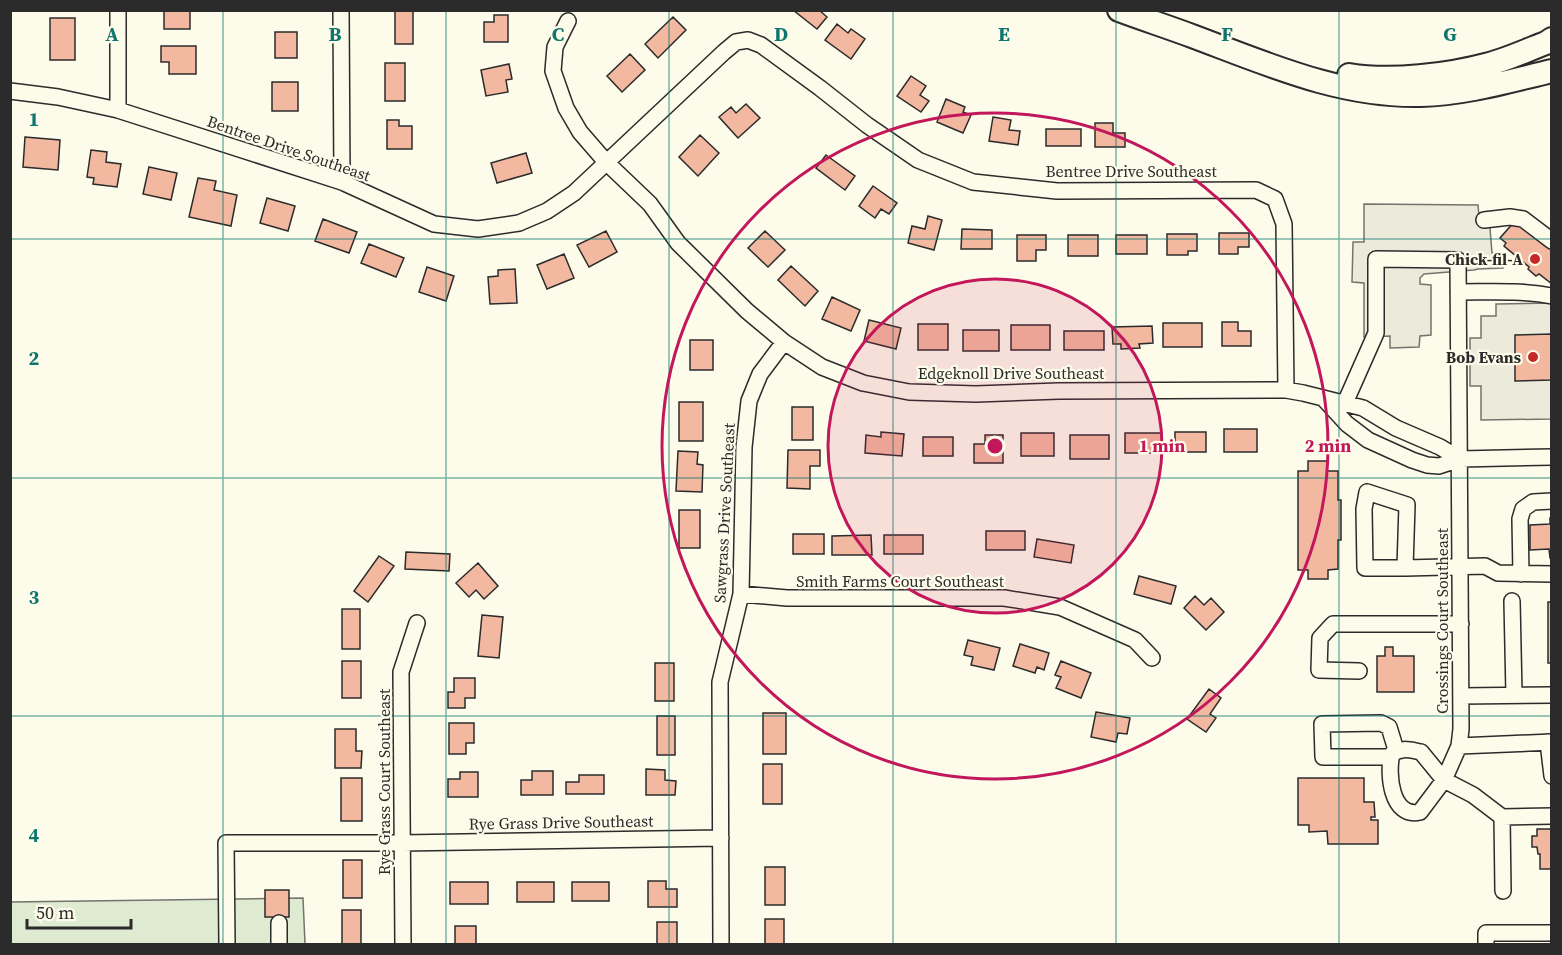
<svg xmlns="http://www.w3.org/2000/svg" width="1562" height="955" viewBox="0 0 1562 955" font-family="'Source Serif 4',serif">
  <rect width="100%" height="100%" fill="#fdfbea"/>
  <path fill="#deebd1" stroke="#74746e" stroke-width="1.5" d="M303 898 305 944H11L10 902Z"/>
  <path fill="#eceadb" stroke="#74746e" stroke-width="1.5" d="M1364 204 1478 205 1479 217 1489 216 1492 253H1503V268L1478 269 1474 270 1424 274 1420 278V284L1431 285V335L1420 336 1419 347 1390 348V336L1364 337V283L1352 282 1353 242H1364Z
    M1551 303V419L1481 420V386H1470V338H1481V316H1496V304Z"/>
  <path fill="#f2b8a0" stroke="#2b2b2b" stroke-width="1.5" d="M164 10H190V29H164Z
    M395 10H413V44H395Z
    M793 10H819L827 17 817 29Z
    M494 15H508V42H484V22H494Z
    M673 17 686 30 658 58 645 44Z
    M50 18H75V60H50Z
    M837 24 848 33 851 29 865 39 851 59 825 40Z
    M275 32H297V58H275Z
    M161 46H196V74H169V62H161Z
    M630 54 645 70 622 92 607 76Z
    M385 63H405V101H385Z
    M509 64 512 79 506 80 508 92 486 96 481 70Z
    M911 76 926 86 920 95 929 101 921 112 897 96Z
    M272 82H298V111H272Z
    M946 99 965 107 963 112 971 115 963 133 937 122Z
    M746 104 760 118 738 138 719 117 731 107 736 113Z
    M993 117 1011 120 1009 130 1020 131 1018 145 989 141Z
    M387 120H399V126H412V149H387Z
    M1095 123H1113V133H1125V147H1095Z
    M1046 129H1081V146H1046Z
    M700 135 719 153 698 176 679 157Z
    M25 137 60 140 58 170 23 167Z
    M91 150 107 152 106 162 121 164 117 187 93 184 94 178 87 177Z
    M526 153 532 173 497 183 491 163Z
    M826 155 855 176 845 190 816 168Z
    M149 167 177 173 171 200 143 194Z
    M198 178 216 181 214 190 237 195 231 226 189 217Z
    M873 186 897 203 889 214 881 209 875 218 859 206Z
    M267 198 295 206 288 231 260 223Z
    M928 216 942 220 934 250 908 243 912 226 925 229Z
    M323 219 357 232 349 253 315 241Z
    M1515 221 1524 225 1552 250V284L1539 274 1536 276 1528 269 1529 267 1504 246 1506 243 1500 238Z
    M962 229 992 230V249H961Z
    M606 231 617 252 589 267 577 245Z
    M765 231 785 250 768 267 748 248Z
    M1219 233H1249V247H1238V254H1219Z
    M1167 234H1197V251H1188V255H1167Z
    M1017 235H1046V250H1036V261H1017Z
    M1068 235H1098V256H1068Z
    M1116 235H1147V254H1116Z
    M369 244 404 258 396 277 361 263Z
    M564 254 574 278 547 289 537 265Z
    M791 266 818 291 805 306 778 280Z
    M427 267 454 276 446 301 419 292Z
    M515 269 517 303 490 304 488 277 498 276V270Z
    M832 297 860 310 851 331 822 319Z
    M869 320 901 328 896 349 864 341Z
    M1222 322H1238V331H1251V346H1222Z
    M1163 323H1202V347H1163Z
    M918 324H948V350H918Z
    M1011 325H1050V350H1011Z
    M1152 326 1153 343 1139 344 1140 348 1121 349V344H1113L1112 327Z
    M963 330H999V351H963Z
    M1064 331H1104V350H1064Z
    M1552 334V380L1515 381V335Z
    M690 340H713V370H690Z
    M679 402H703V441H679Z
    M792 407H813V440H792Z
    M1224 429H1257V452H1224Z
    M881 432 904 434 902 456 865 453 866 435 881 437Z
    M1175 432H1206V452H1175Z
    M1021 433H1054V456H1021Z
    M1125 433H1162V453H1125Z
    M985 435H1003V463H974V444H985Z
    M1070 435H1109V459H1070Z
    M923 437H953V456H923Z
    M788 450H820V466H810V489L787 488Z
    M678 451 698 452 697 464 703 465 702 492 676 491Z
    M1308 461H1327V471H1338V500H1341V540H1338V569L1328 570V579H1308V570H1298V471H1308Z
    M679 510H700V548H679Z
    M1550 518H1552V558H1550L1549 549 1530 550V525L1550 524Z
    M986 531H1025V550H986Z
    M793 534H824V554H793Z
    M871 535 872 555H832V536Z
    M884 535H923V554H884Z
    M1037 539 1074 545 1071 563 1034 557Z
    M406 552 450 554 449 571 405 569Z
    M379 556 394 566 368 602 354 591Z
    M478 563 498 586 484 599 476 590 469 597 456 583Z
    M1139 576 1176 586 1171 604 1134 594Z
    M1195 596 1204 605 1211 598 1224 612 1206 630 1184 608Z
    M1548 602H1552V663H1548Z
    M342 609H360V649H342Z
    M482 615 503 617 499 658 478 656Z
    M968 640 1000 648 994 670 971 665 973 657 964 655Z
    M1020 644 1049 653 1044 670 1037 667 1035 673 1013 666Z
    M1385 647H1393V656H1414V692H1377V656H1385Z
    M342 661H361V698H342Z
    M1061 661 1091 673 1081 698 1056 688 1061 677 1055 675Z
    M655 663H674V701H655Z
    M454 678H475V698H465V708H448V692H454Z
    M1209 689 1221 698 1210 714 1216 718 1206 732 1187 719Z
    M1096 712 1130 718 1127 734 1118 733 1116 742 1091 737Z
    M763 713H786V754H763Z
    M657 716H675V755H657Z
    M449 723H474V743H466V754H449Z
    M335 729H356V751H362L361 768H335Z
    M763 764H782V804H763Z
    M646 769 665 770V780L676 781 675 795H646Z
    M532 771H553V795H521V780H532Z
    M460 772H478V797H448V779H460Z
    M579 775H604V794H566V782H579Z
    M341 778H362V821H341Z
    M1298 778H1364V802H1374L1375 817H1371V820H1378V844H1328L1327 831 1309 832V825H1298Z
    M1537 829H1552V869H1540V854H1538L1537 847H1532V836H1537Z
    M343 860H362V898H343Z
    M765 867H785V905H765Z
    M648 881H666V889H677V907H648Z
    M450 882H488V904H450Z
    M517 882H554V902H517Z
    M572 882H609V901H572Z
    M265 890H289V917H265Z
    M342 910H361V944H342Z
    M765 919H784V944H765Z
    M657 922H677V944H657Z
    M455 926H476V944H455Z"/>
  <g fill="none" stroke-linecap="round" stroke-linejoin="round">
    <g stroke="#2b2b2b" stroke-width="18">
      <path id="minor" d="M118 10V110
        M341 10 342 182
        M568 21 555 47 553 71 566 108 580 132 606 162 650 204 678 243 747 311 784 342 822 367 863 383 909 392 976 394 1059 391 1286 390 1303 393 1363 408 1396 428 1440 447 1460 459
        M10 91 58 97 118 110 342 182 434 224 478 229 519 223 547 211 574 193 724 52 736 42 748 40 761 45 820 88 867 125 918 160 973 182 1057 191 1256 190 1275 199 1284 224 1286 390
        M1484 220 1510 217 1523 219 1552 241
        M1458 292C1489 292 1521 290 1552 296
        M1323 398 1347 424 1368 440 1412 460 1427 465 1439 466 1460 459 1552 457
        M1345 403 1376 333V259L1458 260 1461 729 1459 746 1444 780 1420 812C1391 819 1387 773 1392 754 1401 747 1410 750 1421 752L1444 780 1473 795 1502 817 1503 891
        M1405 568H1365L1364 509 1367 492 1407 505 1405 568 1485 566 1498 573 1552 574
        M1521 574 1520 519 1523 509 1533 502 1552 501
        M741 594 787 598H1004L1060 607 1135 640 1152 658
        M1512 601 1514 695
        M1359 671 1319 670 1320 638 1333 624H1461
        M1461 696 1552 695
        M1548 742 1552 776
        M1459 746 1552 742
        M1391 757H1323L1322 724 1381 723 1389 727 1396 750
        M1502 817 1552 816
        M227 944 226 843H402L721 838
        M279 944V923
        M403 944 401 672 417 623
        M721 944 720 682 741 594 744 447 749 401 760 374 784 342
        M1486 944V933H1552"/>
    </g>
    <g stroke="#2b2b2b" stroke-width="26">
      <path id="highway" d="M1119 10C1143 19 1168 27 1192 36 1267 64 1340 97 1421 95 1465 94 1509 81 1552 71
        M1349 75C1391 82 1448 75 1489 64 1508 59 1527 50 1546 43L1552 39"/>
    </g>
    <use href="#minor" stroke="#fdfbea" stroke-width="15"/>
    <use href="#highway" stroke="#fdfbea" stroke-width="22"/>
  </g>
  <path fill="none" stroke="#0f766e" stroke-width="1.5" stroke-opacity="0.55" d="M223 10V944M446 10V944M669 10V944M893 10V944M1116 10V944M1339 10V944M10 239H1552M10 478H1552M10 716H1552"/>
  <circle cx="995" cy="446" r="167" fill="#c2185b" fill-opacity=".12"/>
  <g fill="none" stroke="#c2185b" stroke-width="3">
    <circle cx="995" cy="446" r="167"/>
    <circle cx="995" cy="446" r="333"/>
  </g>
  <g fill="#c62828" stroke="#fdfbea" stroke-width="2">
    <circle cx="1535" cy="259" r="6"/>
    <circle cx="1533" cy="357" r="6"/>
  </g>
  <g text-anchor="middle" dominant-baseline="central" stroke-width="4.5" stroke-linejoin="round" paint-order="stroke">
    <g font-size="16" fill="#2b2b2b" stroke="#fdfbea">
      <text transform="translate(289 148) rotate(19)">Bentree Drive Southeast</text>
      <text x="1131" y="171">Bentree Drive Southeast</text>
      <text x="1011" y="373">Edgeknoll Drive Southeast</text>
      <text transform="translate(724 513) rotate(-87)">Sawgrass Drive Southeast</text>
      <text x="900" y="581">Smith Farms Court Southeast</text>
      <text transform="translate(1442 621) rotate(-90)">Crossings Court Southeast</text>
      <text transform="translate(384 782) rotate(-90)">Rye Grass Court Southeast</text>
      <text transform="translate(561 822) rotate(-1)">Rye Grass Drive Southeast</text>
    </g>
    <g font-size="16" font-weight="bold" fill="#2b2b2b" stroke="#fdfbea" text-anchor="end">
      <text x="1523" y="259">Chick-fil-A</text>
      <text x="1521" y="357">Bob Evans</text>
    </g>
  </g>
  <g font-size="20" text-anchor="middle" font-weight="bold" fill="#0f766e" stroke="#fdfbea" stroke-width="4.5" stroke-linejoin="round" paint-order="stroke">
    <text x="112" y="41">A</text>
    <text x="335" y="41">B</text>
    <text x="558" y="41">C</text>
    <text x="781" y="41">D</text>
    <text x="1004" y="41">E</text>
    <text x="1227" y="41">F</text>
    <text x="1450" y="41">G</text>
    <text x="34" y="126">1</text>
    <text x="34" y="365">2</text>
    <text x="34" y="604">3</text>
    <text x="34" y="842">4</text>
  </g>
  <circle cx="995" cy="446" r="9" fill="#c2185b" stroke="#fdfbea" stroke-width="3"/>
  <g font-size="18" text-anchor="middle" font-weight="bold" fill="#c2185b" stroke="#fdfbea" stroke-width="4.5" stroke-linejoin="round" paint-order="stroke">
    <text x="1162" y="452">1 min</text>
    <text x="1328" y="452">2 min</text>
  </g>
  <rect width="1562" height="955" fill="none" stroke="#2b2b2b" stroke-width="24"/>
  <path d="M27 919v9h104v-9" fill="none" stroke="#2b2b2b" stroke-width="3"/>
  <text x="36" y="919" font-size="18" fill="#2b2b2b" stroke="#fdfbea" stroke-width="4.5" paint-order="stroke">50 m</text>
</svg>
